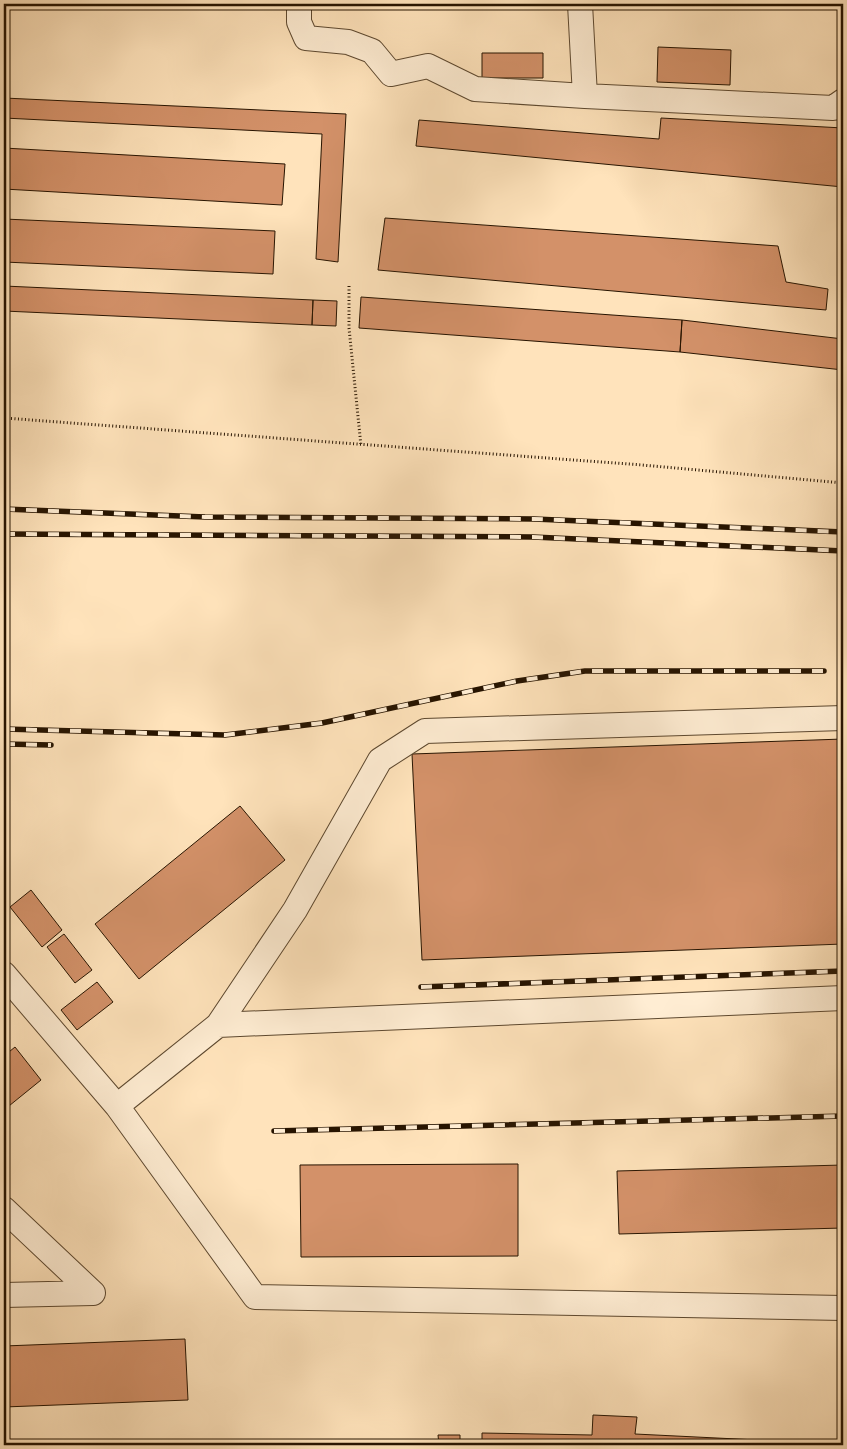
<svg xmlns="http://www.w3.org/2000/svg" width="847" height="1449" viewBox="0 0 847 1449" font-family="Alegreya,serif">
  <rect width="100%" height="100%" fill="#ffe3bb"/>
  <filter id="stains"><feTurbulence type="fractalNoise" baseFrequency=".004" numOctaves="4"/><feColorMatrix values="0 0 0 0 .2 0 0 0 0 .09 0 0 0 0 .02 0 0 0 .5 -.17"/></filter>
  <radialGradient id="worn" r=".72"><stop offset=".6" stop-color="#630" stop-opacity="0"/><stop offset="1" stop-color="#630" stop-opacity=".3"/></radialGradient>
  <path fill="#d39169" stroke="#271400" d="M658 47 731 50 730 85 657 82Z
    M482 53H543V78H482Z
    M4 98 346 114 338 262 316 259 322 134 4 118Z
    M661 118 843 128V187L416 146 419 120 659 139Z
    M4 148 285 164 282 205 4 189Z
    M385 218 778 246 786 282 828 289 826 310 378 270Z
    M4 219 275 231 273 274 4 262Z
    M4 286 313 300 312 325 4 311Z
    M361 297 682 320 680 352 359 328Z
    M313 300 337 301 336 326 312 325Z
    M682 320 843 339V370L680 352Z
    M843 739V944L422 960 412 754Z
    M240 806 285 860 139 979 95 924Z
    M31 890 62 930 42 947 10 907Z
    M64 934 92 970 75 983 47 947Z
    M97 982 113 1002 77 1030 61 1010Z
    M15 1047 41 1080 4 1110V1056Z
    M518 1164V1256L301 1257 300 1165Z
    M843 1165V1228L619 1234 617 1171Z
    M185 1339 188 1400 4 1407V1346Z
    M593 1415 637 1417 635 1434 798 1442V1445H482V1433L592 1435Z
    M438 1435H460V1445H439Z"/>
  <g fill="none" stroke-linecap="round" stroke-linejoin="round">
    <g stroke="#5d482f" stroke-width="26">
      <path id="minor" d="M299 4V22L306 38 348 42 372 51 391 74 428 66 475 89 585 96
        M580 4 585 96 833 108 843 101
        M4 974 117 1106 218 1025 295 910 380 760 425 731 843 718
        M218 1025 843 998
        M117 1106 255 1297 843 1308
        M4 1209 93 1293
        M4 1295 93 1293"/>
    </g>
    <path stroke="#271400" stroke-width="3" stroke-dasharray="1 2.5" stroke-linecap="butt" d="M349 286V328L361 446
      M4 418 642 465 843 483"/>
    <use href="#minor" stroke="#ffedd3" stroke-width="24"/>
    <g stroke="#271400" stroke-width="5.5">
      <path id="rail" d="M4 509 205 517 534 519 843 532
        M4 534 533 537 843 551
        M4 729 225 735 322 723 517 681 585 671H824
        M4 744 51 745
        M421 987 843 971
        M274 1131 843 1116"/>
    </g>
    <use href="#rail" stroke="#ffedd3" stroke-width="4" stroke-dasharray="11" stroke-linecap="butt"/>
  </g>
  <rect width="847" height="1449" fill="none" stroke="#ffe3bb" stroke-width="20"/>
  <rect x="5" y="5" width="837" height="1439" fill="none" stroke="#271400" stroke-width="2.5"/>
  <rect x="10" y="10" width="827" height="1429" fill="none" stroke="#271400"/>
  <rect width="100%" height="100%" filter="url(#stains)"/>
  <rect width="100%" height="100%" fill="url(#worn)"/>
</svg>
